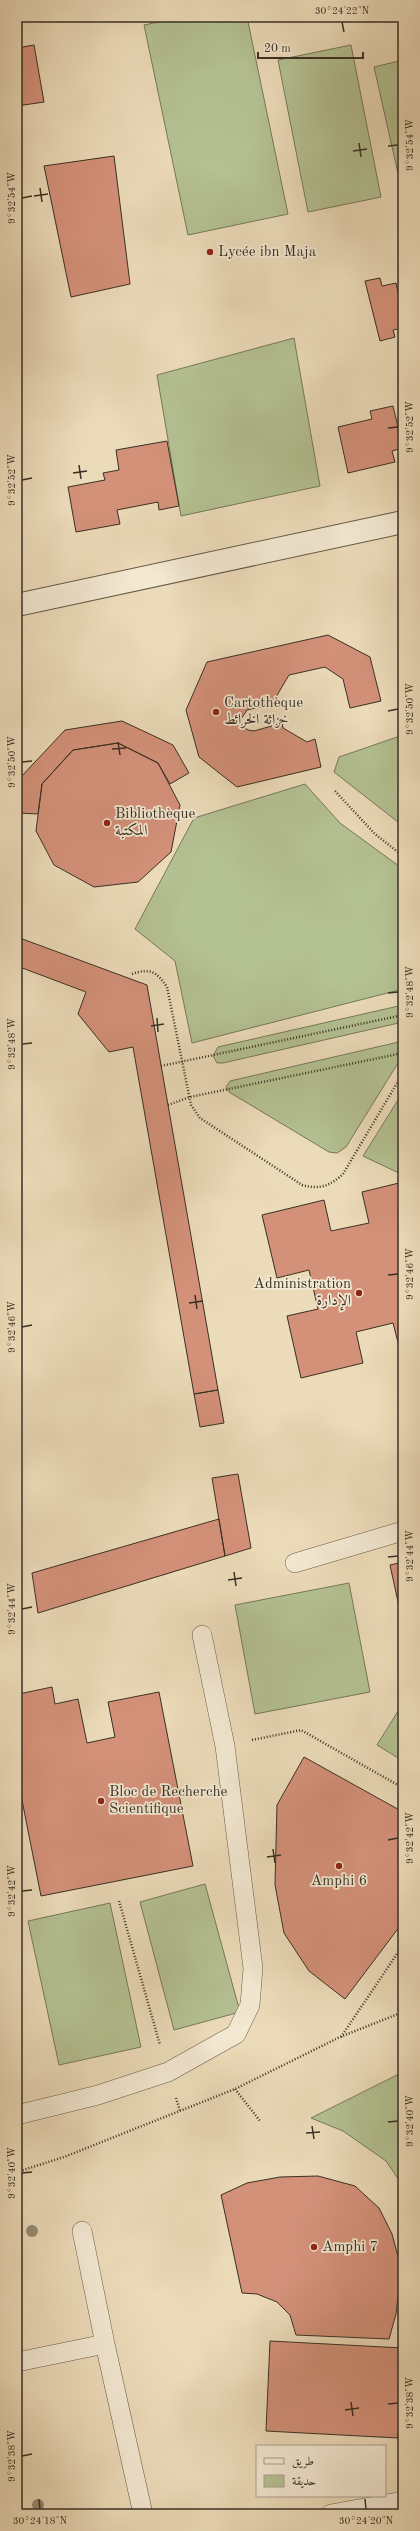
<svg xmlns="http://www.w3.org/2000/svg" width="420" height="2531" viewBox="0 0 420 2531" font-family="'Old Standard TT',Amiri,serif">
  <rect width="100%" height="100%" fill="#ecdbb9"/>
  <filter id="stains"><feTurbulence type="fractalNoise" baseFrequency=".005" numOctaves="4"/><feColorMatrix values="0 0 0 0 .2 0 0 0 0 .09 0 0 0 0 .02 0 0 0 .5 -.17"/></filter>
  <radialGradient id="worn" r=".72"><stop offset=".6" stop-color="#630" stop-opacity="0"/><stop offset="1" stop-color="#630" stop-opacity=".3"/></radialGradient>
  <path fill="#b4c192" stroke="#76785b" d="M183 17H247L288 214 188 235 144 25Z
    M351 45 381 197 308 212 278 60Z
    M403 60V190L402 191 374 67Z
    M294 338 320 486 181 516 157 375Z
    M403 735V826L334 772 339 757Z
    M305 784 340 823 403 869V989L192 1043 175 961 135 929 194 818Z
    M403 1005V1022L223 1063H217L213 1056 218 1047Z
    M403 1041V1055L346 1147 337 1153 329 1152 229 1092 226 1087 230 1081Z
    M403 1092V1175L363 1156Z
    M349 1583 370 1692 255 1714 235 1605Z
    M403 1703V1761L377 1745Z
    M205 1884 240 2012 174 2030 140 1902Z
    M110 1903 141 2047 59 2065 28 1921Z
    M403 2072V2186L386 2161 343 2131 311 2118Z"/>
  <path fill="#d4917a" stroke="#393024" d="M34 45 44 102 17 106V48Z
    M114 156 130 284 71 297 44 166Z
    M380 278 382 286 396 283 398 293H403V328L393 330 395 337 380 341 365 281Z
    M393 406 403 448 392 451 395 462 348 473 338 427 372 419 370 411Z
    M167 441 179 506 159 510 158 502 117 510 120 524 76 532 68 487 105 480 103 473 119 470 116 450Z
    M328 635 370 657 381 701 350 708 343 679 325 667 289 675 276 697 277 703 247 710 241 719 242 726 248 730 254 731 282 723 283 728 307 742 315 739 321 767 237 787 199 757 186 710 207 662Z
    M122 721 173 745 189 773 170 784 158 763 118 743 73 750 42 784 38 814 18 813 20 778 65 730Z
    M118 743 158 763 180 805 171 852 138 882 94 887 54 865 36 831 42 784 73 750Z
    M17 937 147 985 218 1390 194 1394 133 1047 109 1052 78 1014 86 992 17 966Z
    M403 1182V1353L401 1354 393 1323 356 1332 363 1363 301 1378 287 1316 318 1309 309 1270 277 1278 262 1215 324 1200 331 1231 369 1223 362 1192Z
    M218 1390 224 1423 200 1427 194 1394Z
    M238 1474 251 1548 225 1556 212 1478Z
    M219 1519 225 1556 38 1613 32 1573Z
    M403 1562V1625L390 1565Z
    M52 1687 55 1704 78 1699 87 1743 115 1737 108 1702 159 1692 193 1866 41 1896 17 1775V1711L22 1710 19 1694Z
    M304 1757 403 1812V1922L345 1999 309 1971 284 1933 275 1885 277 1805Z
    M318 2176 355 2186 379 2208 392 2234 399 2260V2289L396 2314 389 2339 296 2335 290 2315 277 2302 257 2294 242 2293 221 2195 247 2183 280 2177Z
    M270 2341 403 2348 398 2438 266 2431Z"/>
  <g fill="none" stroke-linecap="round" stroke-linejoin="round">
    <g stroke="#665b49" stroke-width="20">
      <path id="service" d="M295 1563 403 1531
        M17 2115 98 2095 168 2072 236 2034 250 2005 253 1968 225 1746 202 1635
        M82 2231 105 2344
        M17 2362 105 2344 143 2514
        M331 2514 403 2501"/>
    </g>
    <g stroke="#665b49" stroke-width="24">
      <path id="minor" d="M17 605 403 522"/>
    </g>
    <path stroke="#393024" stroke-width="2.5" stroke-dasharray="1 2" stroke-linecap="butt" d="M335 791 375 834 403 856
      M132 974C150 968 156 971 167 987L191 1105 200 1118 302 1185C319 1190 330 1186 343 1174L403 1073
      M161 1066 403 1015
      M168 1105 190 1097 403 1053
      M252 1740 301 1730 403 1788
      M119 1901 160 2045
      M341 2037 403 1945
      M235 2089 260 2121
      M176 2098 180 2111
      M17 2172 64 2157 235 2089 340 2037 403 2012"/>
    <use href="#service" stroke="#f3e8d2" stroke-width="19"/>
    <use href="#minor" stroke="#f3e8d2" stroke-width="22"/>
  </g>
  <g fill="#978d73">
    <circle cx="32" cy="2231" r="6"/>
    <circle cx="38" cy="2505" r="6"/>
  </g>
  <path fill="none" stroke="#393024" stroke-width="1.5" d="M342 22 344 32M359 143 361 157M388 146 398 145M353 151 367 149M40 188 42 202M34 196 48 194M22 198 32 196M388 428 398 427M79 465 81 479M73 473 87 471M22 480 32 478M388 711 398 709M118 742 120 755M112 749 126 748M22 762 32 761M388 993 398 992M157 1018 158 1032M151 1026 164 1024M22 1044 32 1043M388 1275 398 1274M195 1295 197 1309M189 1303 203 1301M22 1327 32 1325M388 1557 398 1556M234 1572 236 1586M228 1580 242 1578M22 1609 32 1607M388 1840 398 1838M273 1849 275 1863M267 1857 281 1855M22 1891 32 1890M388 2122 398 2121M312 2126 314 2139M306 2133 320 2132M22 2173 32 2172M351 2402 353 2416M388 2404 398 2403M345 2410 359 2408M22 2456 32 2454M39 2499 40 2509M365 2499 366 2509"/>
  <g fill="#8f2418" stroke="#f3e8d2" stroke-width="1.5">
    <circle cx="210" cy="252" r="4"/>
    <circle cx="216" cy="712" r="4"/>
    <circle cx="107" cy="823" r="4"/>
    <circle cx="359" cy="1293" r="4"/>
    <circle cx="101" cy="1801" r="4"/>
    <circle cx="339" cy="1866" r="4"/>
    <circle cx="314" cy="2247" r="4"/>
  </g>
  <g text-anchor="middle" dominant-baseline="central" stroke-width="3.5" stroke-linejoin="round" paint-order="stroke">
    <g font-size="15" fill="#393024" stroke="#f3e8d2" text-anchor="start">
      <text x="218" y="252">Lycée ibn Maja</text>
      <text x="224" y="703">Cartothèque<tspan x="224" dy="17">خزائة الخرائط</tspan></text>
      <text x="115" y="814">Bibliothèque<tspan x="115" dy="17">المكتبة</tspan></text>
      <text x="351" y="1284" text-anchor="end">Administration<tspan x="351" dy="17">الإدارة</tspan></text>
      <text x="109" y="1792">Bloc de Recherche<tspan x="109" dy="17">Scientifique</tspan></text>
      <text x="339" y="1881" text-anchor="middle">Amphi 6</text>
      <text x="322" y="2247">Amphi 7</text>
    </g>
  </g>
  <rect width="420" height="2531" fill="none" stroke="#ecdbb9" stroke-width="44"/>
  <rect x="256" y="2445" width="130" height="52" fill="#f3e8d2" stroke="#a99e8c"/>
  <rect x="264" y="2458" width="20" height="6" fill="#f3e8d2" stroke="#a99e8c"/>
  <text x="292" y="2465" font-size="12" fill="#393024">طريق</text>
  <rect x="264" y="2475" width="20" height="12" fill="#b4c192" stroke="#a99e8c"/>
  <text x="292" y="2485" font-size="12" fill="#393024">حديقة</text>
  <path d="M258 52v6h105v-6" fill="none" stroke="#393024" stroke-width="2"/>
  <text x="264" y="52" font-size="12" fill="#393024" stroke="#f3e8d2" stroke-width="3" paint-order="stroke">20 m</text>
  <rect x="22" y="22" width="376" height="2487" fill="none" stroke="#393024" stroke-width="1.5"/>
  <g font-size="10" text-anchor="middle" fill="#393024">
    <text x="342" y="14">30°24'22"N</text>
    <text transform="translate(409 145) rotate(-90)" y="4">9°32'54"W</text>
    <text transform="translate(11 198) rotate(-90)" y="4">9°32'54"W</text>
    <text transform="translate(409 427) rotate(-90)" y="4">9°32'52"W</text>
    <text transform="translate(11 480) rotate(-90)" y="4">9°32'52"W</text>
    <text transform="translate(409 709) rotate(-90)" y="4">9°32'50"W</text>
    <text transform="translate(11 762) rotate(-90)" y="4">9°32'50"W</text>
    <text transform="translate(409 992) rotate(-90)" y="4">9°32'48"W</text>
    <text transform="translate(11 1044) rotate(-90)" y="4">9°32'48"W</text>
    <text transform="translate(409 1274) rotate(-90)" y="4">9°32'46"W</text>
    <text transform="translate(11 1327) rotate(-90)" y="4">9°32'46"W</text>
    <text transform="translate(409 1556) rotate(-90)" y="4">9°32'44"W</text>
    <text transform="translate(11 1609) rotate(-90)" y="4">9°32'44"W</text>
    <text transform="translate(409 1838) rotate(-90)" y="4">9°32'42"W</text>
    <text transform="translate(11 1891) rotate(-90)" y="4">9°32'42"W</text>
    <text transform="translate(409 2121) rotate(-90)" y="4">9°32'40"W</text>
    <text transform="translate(11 2173) rotate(-90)" y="4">9°32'40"W</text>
    <text transform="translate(409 2403) rotate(-90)" y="4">9°32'38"W</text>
    <text transform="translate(11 2456) rotate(-90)" y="4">9°32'38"W</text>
    <text x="40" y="2524">30°24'18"N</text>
    <text x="366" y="2524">30°24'20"N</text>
  </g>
  <rect width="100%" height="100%" filter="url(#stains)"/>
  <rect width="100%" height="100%" fill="url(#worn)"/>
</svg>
